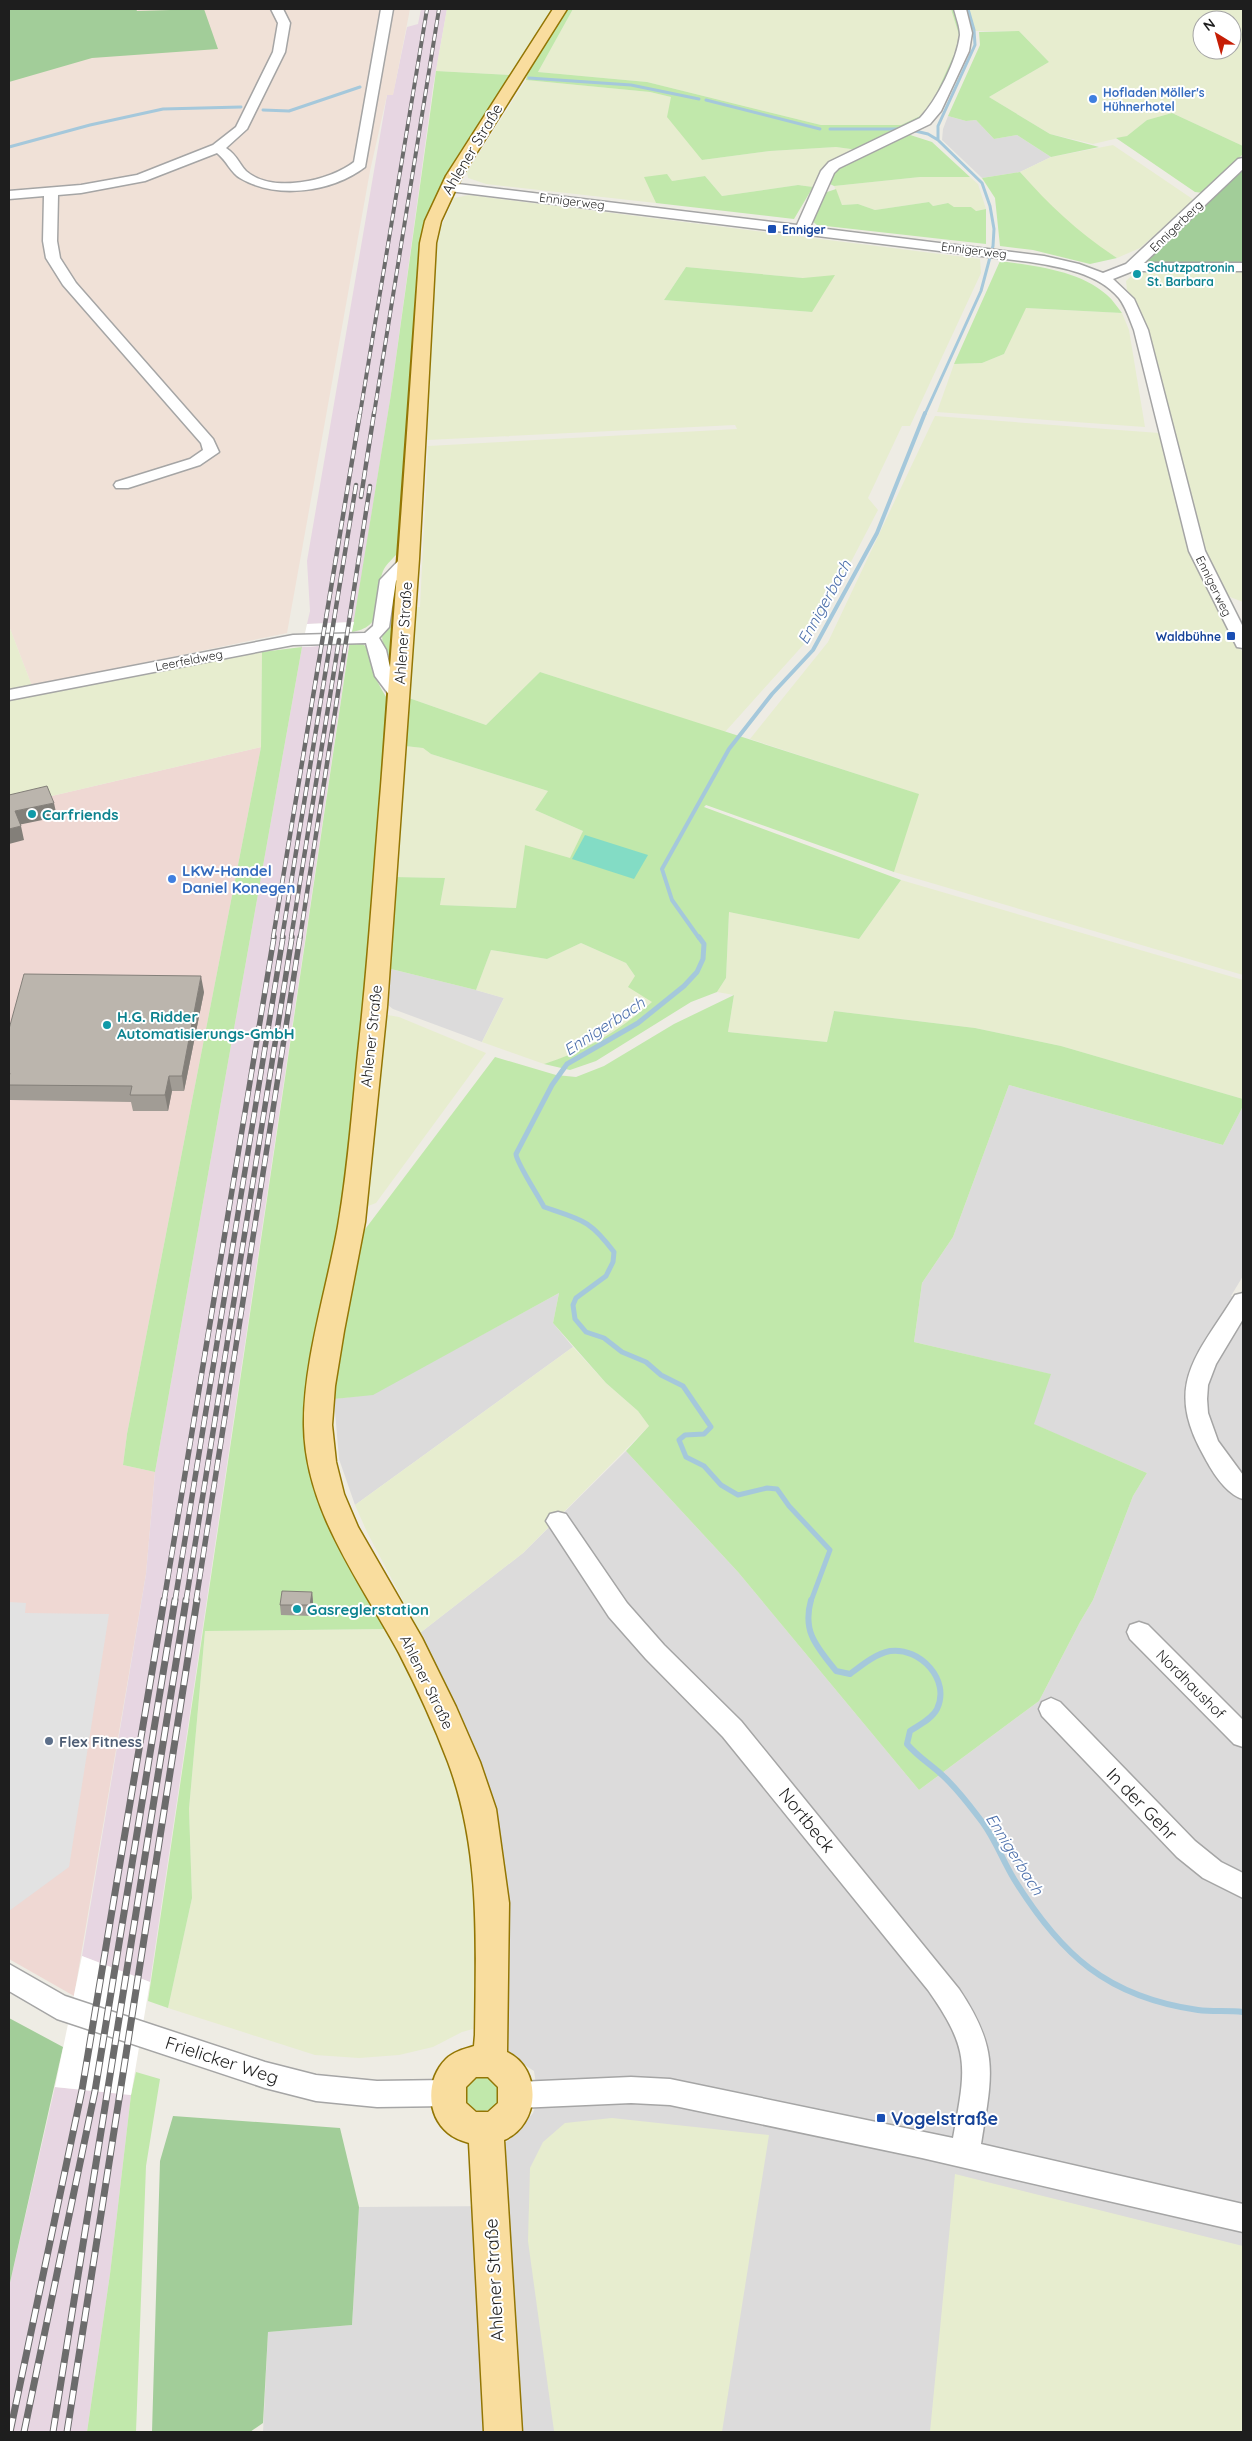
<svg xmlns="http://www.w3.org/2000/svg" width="1252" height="2441" viewBox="0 0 1252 2441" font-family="Quicksand,sans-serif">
  <rect width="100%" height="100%" fill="#eeece4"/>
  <path fill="#dcdbdb" d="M948 116 966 121 976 120 994 139 1017 135 1051 157 1020 172 982 178 942 140 943 129Z
    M387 968 476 990 504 998 482 1042 393 1009 384 1002Z
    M1009 1085 1223 1145 1243 1106V1276L1231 1296 1243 1302V2432H263L268 2332 352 2325 359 2207 500 2206V2147L515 2135 533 2113 538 2098 534 2071 504 2052 466 1732 420 1633 523 1553 626 1451 738 1572 919 1790 1039 1701 1080 1622 1093 1600 1133 1496 1147 1473 1033 1424 1050 1374 914 1342 922 1283 953 1237Z
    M559 1293 553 1323 573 1347 355 1505 339 1459 334 1399 373 1394Z"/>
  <path fill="#efd8d3" d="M261 747 127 1434 123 1465 155 1472 146 1574 74 1996 9 1959V806Z"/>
  <path fill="#e7d6e2" d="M421 9H447L433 87 391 394 354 622 307 624 310 611 307 561 387 95 393 94 407 27 418 24Z
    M349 644 150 1982 82 1956 146 1574 155 1472 302 647Z
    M55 2087 131 2095 110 2274 87 2432H9V2287Z"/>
  <path fill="#f0e1d7" d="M9 9H410L393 95H387L370 171 287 633 32 686 9 626Z"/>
  <path fill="#e7edcf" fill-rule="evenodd" d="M447 9H554L512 75 436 71Z
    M573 9H951L959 35 956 50 931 105 922 115 901 125H821L647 82 538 72Z
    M962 9H1243V146L1172 113 1147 120 1127 136 1093 144 1050 134 989 97 1049 62 1019 31H969ZM1202 20H1232V50H1202Z
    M526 80 650 92 671 97 702 160 770 151 836 147 858 150 824 168 813 187 798 185 722 196 705 176 672 181 645 177 656 203 486 184 468 178 467 172Z
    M1113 145 1194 200 1140 248 1117 258 1083 236 1046 202 1020 172 1051 157Z
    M920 177H970L978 184 986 209 975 211 971 207H954L947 203 933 206 929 202 875 210 858 204 842 205 834 186Z
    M469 195 980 259 981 273 910 426H902L868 498 878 510 814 633 725 732 540 672 486 725 406 697 416 607H420L428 446 737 429 735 425 427 440 434 243 454 198ZM686 267 803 278 812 312 664 300Z
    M1243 269V602L1230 597 1223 591 1202 550 1158 364 1136 302 1127 290 1126 281 1137 270Z
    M1025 308 1122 313 1129 330 1145 427 937 412 954 364 982 363 1004 354Z
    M935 416 1159 433 1189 550 1216 606 1243 653V975L894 872 918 794 750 739 828 642Z
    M9 626 32 686 9 690Z
    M262 652 261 747 9 806V699Z
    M405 746 423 748 431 754 548 791 535 810 583 831 570 859 525 846 517 908 440 905 445 878 394 877Z
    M901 880 1243 980V1099L1061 1046 975 1028 834 1011 827 1042 728 1032 734 995 717 992 726 978 729 912 859 939Z
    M581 943 626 963 653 1002 624 1027 572 1055 544 1064 482 1042 504 998 476 990 491 950 547 959Z
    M382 1014 399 1017 486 1053 376 1203 363 1208Z
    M573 1347 606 1383 638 1411 649 1426 523 1553 420 1633 367 1532 355 1505Z
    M387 1629 422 1698 453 1770 472 1839 479 1903 473 2029 462 2032 433 2047 399 2055 359 2058 315 2055 168 2008 192 1898 189 1809 205 1631Z
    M612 2118 769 2135 722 2432 554 2431 528 2241 530 2168 543 2142 565 2123Z
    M955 2174 1243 2246V2432H930Z"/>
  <path fill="#c1e8ab" d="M565 9H573L538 72 647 82 821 125H901L922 115 931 105 956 50 959 35 951 9H958L964 33 961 51 927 116 858 150 836 147 770 151 702 160 667 117 671 97 650 92 526 80 528 71Z
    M1019 31 1049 62 989 97 1050 134 1099 147 1051 157 1017 135 994 139 976 120 966 121 948 116 980 45 979 32Z
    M436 71 512 75C486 115 448 163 431 207 414 250 415 308 412 353 408 420 403 487 397 554 393 558 387 564 384 569 372 594 390 626 352 632L391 394Z
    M1172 113 1243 146V154L1204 193 1195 192 1116 138 1127 136 1147 120Z
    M904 133 932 142 970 177H920L834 186 828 183 837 166Z
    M1020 172C1050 206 1079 233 1117 258L1090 264 1033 250 1000 246 995 198 982 178Z
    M667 174 672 181 705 176 722 196 798 185 813 187 794 219 656 203 644 177Z
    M836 189 842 205 858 204 875 210 929 202 933 206 948 203 954 207H971L976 211 986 209V244L817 225 811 220 824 193Z
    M1000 261C1035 266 1079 270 1107 295 1113 300 1117 307 1122 313L1026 308 1004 354 982 363 954 364Z
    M686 267 803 278 835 275 812 312 664 300Z
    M402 571 394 676 383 650 382 635 392 579Z
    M350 640C375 644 367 656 374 675 379 685 384 694 390 703L321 1504 333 1536 387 1629 205 1631 189 1809 192 1898 168 2008 148 2001Z
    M302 647 155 1472 123 1465 127 1434 261 747 262 652Z
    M540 672 919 794 894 872 706 805 704 807 901 880 859 939 729 912 726 978 717 992 691 1002 596 1061 570 1070 544 1064C587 1050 618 1032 652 1002L628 987 635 976 626 963 581 943 547 959 491 950 476 990 387 968 394 877 445 878 440 905 516 908 525 845 570 858 583 831 535 810 548 791 431 754 423 748 405 746 406 697 486 725Z
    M734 995 728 1032 827 1042 834 1011 975 1028 1061 1046 1243 1099V1106L1223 1145 1009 1085 953 1237 922 1283 914 1342 1051 1374 1034 1424 1147 1473 1133 1496 1093 1600 1080 1622 1039 1701 919 1790 738 1572 626 1451 649 1426 638 1411 606 1383 553 1323 559 1293 373 1395 334 1399 340 1336 363 1232 495 1057 556 1075 576 1077 604 1066 674 1024Z
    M136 2072 160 2079 146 2166 136 2432H87L110 2274 131 2095Z
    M465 2094a17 17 0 1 1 34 0a17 17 0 1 1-34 0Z"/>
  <path fill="#a2cd99" d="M9 9H136L137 11 204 9 218 49 92 58 9 82Z
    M1243 167V265L1144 264 1142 262Z
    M9 2018 63 2047 9 2287Z
    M173 2116 340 2128 359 2207 352 2325 268 2332 263 2423 250 2432H152L160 2161Z"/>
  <path fill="#83dcc5" d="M585 835 648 855 634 879 572 859Z"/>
  <path fill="#e2e2e2" d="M9 1602 26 1603 25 1613 109 1614 69 1867 9 1911Z"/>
  <path fill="#fff" d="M354 622 349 644 302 647 307 624Z
    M82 1956 150 1982 131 2095 55 2087Z"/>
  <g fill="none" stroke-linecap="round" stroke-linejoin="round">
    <path stroke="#a5c8db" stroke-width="3" d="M529 78 631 85 699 99
      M706 100 820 129
      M263 110 289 111 360 87
      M830 129H900
      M911 130 928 134 938 140
      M9 147 90 125 163 109 241 107
      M925 414 981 291 993 246 994 229 990 206 982 183 938 140V126L975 45 974 30 968 9"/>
    <path stroke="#a5c8db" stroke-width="4" d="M699 938 672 900 662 869 729 749 772 694 813 650 877 533 925 413"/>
    <path stroke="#a5c8db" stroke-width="5" d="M699 937 704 944 703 959 697 972 684 986 638 1023 567 1064 552 1085 516 1154C516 1162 539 1197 544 1207 582 1220 589 1219 614 1252L613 1262 606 1276 576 1298 573 1305 575 1319 586 1332 604 1338 622 1352 646 1362 661 1375 683 1386 711 1427 704 1434 685 1435 679 1440 686 1457 704 1466 721 1485 738 1495 767 1488 777 1489 789 1506 830 1550 811 1601"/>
    <path stroke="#a5c8db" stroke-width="6" d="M811 1600C802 1632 817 1647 836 1671L850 1674C862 1665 875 1654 890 1651 920 1647 951 1680 937 1709 932 1719 919 1725 910 1731L907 1744C917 1756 930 1764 941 1774 957 1788 970 1806 983 1823 996 1841 1003 1861 1014 1879 1061 1955 1107 1997 1198 2010 1213 2012 1228 2010 1243 2012"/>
    <g stroke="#a5a5a5" stroke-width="3">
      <path id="minor" d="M271 9H283L290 23 285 52 247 129 226 148C238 156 239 164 246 171 272 194 330 181 354 162L381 9H393L365 167C332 192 277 200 240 178 231 173 227 161 217 153L145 181 81 193 58 195 57 241 60 258 76 283 213 439 219 452 200 465 128 488H116L114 485 116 482 190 459 203 450 201 443 63 285 46 258 43 241 44 196 9 199V191L81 185 137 175 213 145 236 127 273 52 278 23Z
        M954 9H966L972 33 969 51 941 111 930 124 839 168 834 173 810 227 1044 256 1079 264 1103 273 1126 264 1238 159 1243 158V169L1144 263H1243V271H1133L1113 279 1134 299 1148 330 1205 551 1243 627V648L1237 647 1189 551 1134 330C1130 320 1126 307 1119 298 1098 273 1061 267 1030 262L449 191 442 187 449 183 797 225 821 171 829 162 920 118C937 100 957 60 960 35 960 27 956 17 954 9Z
        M409 554 415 556 417 559 396 581 389 627 379 638 386 650 392 676 408 696 405 700H393L375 676 366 643 293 645 9 700V690L293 635 365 633 373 626 380 580 403 556Z
        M1243 1293V1319L1216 1364 1208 1385 1207 1399 1208 1413 1218 1441 1243 1475V1499C1226 1494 1213 1473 1205 1458 1163 1385 1196 1357 1235 1295Z
        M558 1512 566 1514 627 1603 664 1645 741 1721 959 1989C1000 2050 992 2075 981 2144L1243 2204V2232L922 2158 670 2105 631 2103 518 2108 508 2104 504 2095 508 2086 518 2082 631 2077 670 2079 953 2138C966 2067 971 2051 928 1990L723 1737 646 1659 609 1617 546 1521 550 1514Z
        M1139 1622 1148 1625 1243 1720V1747L1234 1744 1130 1639 1127 1632 1130 1625Z
        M1051 1698 1060 1702 1195 1841 1221 1862 1243 1873V1898L1203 1878 1177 1857 1042 1716 1039 1709 1042 1702Z
        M9 1964 65 1996 265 2062 316 2075 377 2081 447 2080 457 2084 461 2093 457 2102 447 2106 377 2107 316 2101 265 2088 57 2019 9 1991Z"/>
    </g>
    <g stroke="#937604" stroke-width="3">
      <path id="major" d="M553 9H567L462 176 441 221 436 243 419 559 387 1007 365 1222 344 1331 335 1386 332 1425 336 1462 344 1494 358 1527 422 1638 456 1707 480 1762 496 1809 509 1903 507 2052C543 2069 540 2125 504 2140L522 2432H484L469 2143C462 2141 454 2138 448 2133 426 2115 426 2079 446 2059 453 2052 464 2049 474 2046L475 2035C476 1943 481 1850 448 1762 434 1725 417 1688 399 1653 360 1581 305 1510 304 1426 303 1363 327 1288 338 1226 349 1163 353 1097 360 1034 369 951 374 868 381 786 395 605 408 424 420 243L425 221 446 176ZM476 2077H488L498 2087V2103L488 2112H476L466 2103V2087Z"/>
    </g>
    <use href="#minor" fill="#fff" fill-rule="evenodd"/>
    <use href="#major" fill="#f9dd9e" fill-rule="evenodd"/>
    <g stroke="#6c6c6c" stroke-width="4">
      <path id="rail-far3" d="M360 414 427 9
        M374 414 439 9"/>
    </g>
    <g stroke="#6c6c6c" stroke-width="4.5">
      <path id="rail-far2" d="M361 497 374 413
        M273 938 360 413
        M282 938 356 485
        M291 938 339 640
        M300 938 370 486"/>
    </g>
    <g stroke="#6c6c6c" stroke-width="5.5">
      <path id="rail-far1" d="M164 1601 274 937
        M175 1601 283 937
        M186 1601 292 937
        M196 1601 300 937"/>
    </g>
    <g stroke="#6c6c6c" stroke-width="7">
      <path id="rail" d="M10 2432 82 2090 164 1600
        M24 2432 95 2091 175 1600
        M53 2432 186 1600
        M67 2432 197 1600"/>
    </g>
    <use href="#rail-far3" stroke="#fff" stroke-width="2.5" stroke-dasharray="7" stroke-linecap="butt"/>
    <use href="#rail-far2" stroke="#fff" stroke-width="3" stroke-dasharray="9" stroke-linecap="butt"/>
    <use href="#rail-far1" stroke="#fff" stroke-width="4" stroke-dasharray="11" stroke-linecap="butt"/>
    <use href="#rail" stroke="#fff" stroke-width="5" stroke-dasharray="14" stroke-linecap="butt"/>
  </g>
  <path fill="#a19c95" d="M204 992 184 1091H172L168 1111H133L131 1102 10 1100 9 1094V1029Z
    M312 1592 313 1602 312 1616 281 1615 280 1605Z"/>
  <path fill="#837f79" d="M54 803 57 817 18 825 15 811Z
    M21 826 24 840 9 844V829Z
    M201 976 204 992 184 1091 182 1076Z
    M169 1076 172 1091 168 1111 165 1095Z
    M312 1592 313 1602 312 1616 310 1605Z"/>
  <path fill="#bbb5ad" stroke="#837f79" d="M47 786 54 803 15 811 21 826 9 829V795Z
    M24 974 201 976 182 1076H169L165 1095H130L132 1086 9 1085V1077L10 1073H9V1029Z
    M282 1591 312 1592 310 1605H280Z"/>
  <g fill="#3f7fe0" stroke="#fff" stroke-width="2">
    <circle cx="1093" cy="99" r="5"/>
    <circle cx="172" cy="879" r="5"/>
  </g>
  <g fill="#1a4fb4" stroke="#fff" stroke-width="2">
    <rect x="767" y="224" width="10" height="10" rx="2.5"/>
    <rect x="1226" y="631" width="10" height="10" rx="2.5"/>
    <rect x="876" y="2113" width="10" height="10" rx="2.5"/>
  </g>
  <g fill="#0f9aa8" stroke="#fff" stroke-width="2">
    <circle cx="1137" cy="274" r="5"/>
    <circle cx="32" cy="814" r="5"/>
    <circle cx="107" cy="1025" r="5"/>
    <circle cx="297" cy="1609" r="5"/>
  </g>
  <circle fill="#5c6f8a" stroke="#fff" stroke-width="2" cx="49" cy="1741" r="5"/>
  <g text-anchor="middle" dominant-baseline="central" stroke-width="4" stroke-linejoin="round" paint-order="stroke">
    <g font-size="12" font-weight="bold" fill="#366cbe" stroke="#fff" text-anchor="start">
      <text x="1103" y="92">Hofladen Möller's<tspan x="1103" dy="14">Hühnerhotel</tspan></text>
    </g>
    <g font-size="12" fill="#1e1e1e" stroke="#fff">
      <text transform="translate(572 201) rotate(7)">Ennigerweg</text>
      <text transform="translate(1176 226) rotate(-44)">Ennigerberg</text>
      <text transform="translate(974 250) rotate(7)">Ennigerweg</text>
      <text transform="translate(1214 586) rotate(64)">Ennigerweg</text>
      <text transform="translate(189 660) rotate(-11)">Leerfeldweg</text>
    </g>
    <g font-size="12" font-weight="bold" fill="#164399" stroke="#fff" text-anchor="start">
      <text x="782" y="229">Enniger</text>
      <text x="1221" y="636" text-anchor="end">Waldbühne</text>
    </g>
    <g font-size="12" font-weight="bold" fill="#0d838f" stroke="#fff" text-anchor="start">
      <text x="1147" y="267">Schutzpatronin<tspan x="1147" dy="14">St. Barbara</tspan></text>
    </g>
    <g font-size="15" fill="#1e1e1e" stroke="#fff">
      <text transform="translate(472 149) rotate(-59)">Ahlener Straße</text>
      <text transform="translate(403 633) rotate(-86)">Ahlener Straße</text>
      <text transform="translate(371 1036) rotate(-84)">Ahlener Straße</text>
      <text transform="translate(427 1682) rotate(64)">Ahlener Straße</text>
      <text transform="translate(1191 1684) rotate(45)">Nordhaushof</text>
    </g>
    <g font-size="15" font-weight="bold" fill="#0d838f" stroke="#fff" text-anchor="start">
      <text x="42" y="814">Carfriends</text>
      <text x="117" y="1016">H.G. Ridder<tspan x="117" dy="17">Automatisierungs-GmbH</tspan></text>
      <text x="307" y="1609">Gasreglerstation</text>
    </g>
    <g font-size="15" font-weight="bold" fill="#366cbe" stroke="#fff" text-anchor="start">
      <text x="182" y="870">LKW-Handel<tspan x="182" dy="17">Daniel Konegen</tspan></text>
    </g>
    <g font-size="15" font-weight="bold" fill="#4e5e75" stroke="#fff" text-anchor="start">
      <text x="59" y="1741">Flex Fitness</text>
    </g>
    <g font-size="16" font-style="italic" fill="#4d70ab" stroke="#fff">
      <text transform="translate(824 602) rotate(-61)">Ennigerbach</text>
      <text transform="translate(604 1026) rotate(-33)">Ennigerbach</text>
      <text transform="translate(1015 1854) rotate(58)">Ennigerbach</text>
    </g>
    <g font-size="18" fill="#1e1e1e" stroke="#fff">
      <text transform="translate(1142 1804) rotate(46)">In der Gehr</text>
      <text transform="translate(807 1820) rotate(51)">Nortbeck</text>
      <text transform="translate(222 2060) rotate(18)">Frielicker Weg</text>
      <text transform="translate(494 2280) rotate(-93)">Ahlener Straße</text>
    </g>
    <g font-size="18" font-weight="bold" fill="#164399" stroke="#fff" text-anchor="start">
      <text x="891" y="2118">Vogelstraße</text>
    </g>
  </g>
  <rect width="1252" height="2441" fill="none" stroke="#1e1e1e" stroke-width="20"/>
  <g transform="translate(1217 35) rotate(323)"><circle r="24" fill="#ffffff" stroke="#a5a5a5"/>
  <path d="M0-4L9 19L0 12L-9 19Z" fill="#c61e05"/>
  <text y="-8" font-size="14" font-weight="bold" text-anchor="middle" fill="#1e1e1e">N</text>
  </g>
</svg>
